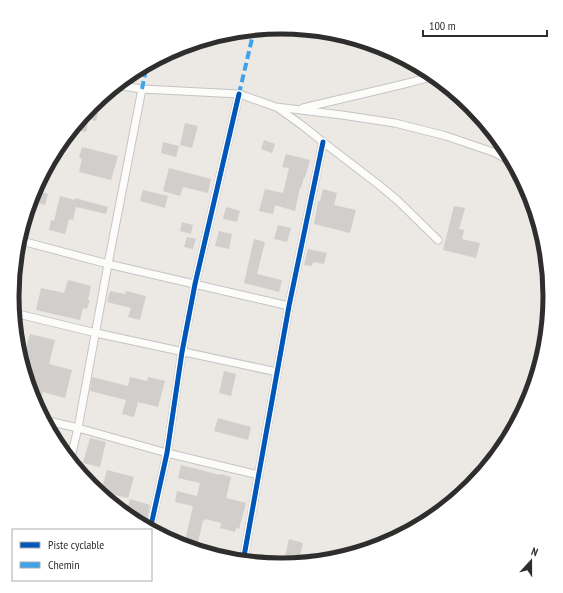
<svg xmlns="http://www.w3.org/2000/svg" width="563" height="593" viewBox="0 0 563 593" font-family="'PT Sans Narrow',sans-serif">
  <rect width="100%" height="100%" fill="#ece8e4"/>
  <path fill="#d1cecb" d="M102 97 96 121 89 119 93 104Z
    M80 120 88 122 86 132 72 129Z
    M185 123 198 126 192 148 180 145Z
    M264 140 275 144 272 153 261 149Z
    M163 142 179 146 176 157 161 153Z
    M82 147 118 156 111 180 79 172 82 159 79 158Z
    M286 154 310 160 305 178 304 177 301 188 300 187 295 211 275 205 273 214 259 211 265 189 283 193 289 168 282 167Z
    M169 168 211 179 208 193 183 187 180 196 163 191Z
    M323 189 337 193 334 205 356 210 350 233 314 224 318 201H320Z
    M143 190 168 196 165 208 140 201Z
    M37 191 48 194 45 205 34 202Z
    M60 196 75 200V198L108 207 106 214 76 207 73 220 69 219 65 234 49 230 51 220 54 221Z
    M454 206 465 208 459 229 464 230 462 239 480 243 476 258 443 250Z
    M226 207 240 211 237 222 223 219Z
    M182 222 193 225 191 234 180 231Z
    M278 225 291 228 287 242 274 239Z
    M219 231 232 234 229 249 215 246Z
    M187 237 196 239 193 249 184 247Z
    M254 239 265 242 257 274 282 280 279 292 244 283Z
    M308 249 327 253 324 264 313 262 312 266 304 265Z
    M68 280 91 286 88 300H90L87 309 83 308 80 320 36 310 41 288 64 293Z
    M110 291 125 294 126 291 146 296 140 320 128 317 131 308 107 302Z
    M30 334 55 340 49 364 72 370 65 398 43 392 40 404 34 403 31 394 32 390 29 389 23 369 26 357 24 356Z
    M224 371 236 374 231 396 219 393Z
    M92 377 128 386 130 377 147 381 148 377 165 381 158 407 138 402 134 417 122 414 126 400 90 391Z
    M218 418 251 427 248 440 214 431Z
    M90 438 106 442 100 467 83 463Z
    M181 465 220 475V474L231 477 226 498 246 503 239 529 236 528 235 532 220 528 221 523 205 519V521L203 520 198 542 232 551 229 561 178 545 166 539 167 536 185 541 193 506 175 502 177 491 197 496 200 483 178 478Z
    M107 470 134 477 128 498 101 492Z
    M130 499 150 505 147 522 126 516Z
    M289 539 303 543 298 564 284 561Z
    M261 554 277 558 275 565 259 564Z"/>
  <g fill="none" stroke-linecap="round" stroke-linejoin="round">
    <g stroke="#c5c4c5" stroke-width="9">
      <path id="minor" d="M116 85 142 89 239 94 276 107 342 115 395 123 446 136 493 152 514 163
        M278 108 303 126 323 142 379 185 397 200 438 240
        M303 108 400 85 435 76
        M18 240 108 264 289 306
        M14 313 96 333 277 372
        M44 420 78 428 167 453 259 475
        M70 461 78 428 108 264 142 89
        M150 530 167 453 182 352 195 284 239 94
        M243 562 289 306 323 142"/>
    </g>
    <use href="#minor" stroke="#fcfcfb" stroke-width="7"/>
    <path stroke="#3ea3eb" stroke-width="4" stroke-dasharray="8 4" stroke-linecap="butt" d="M142 89 147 64
      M239 94 254 30"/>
    <g stroke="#fff" stroke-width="8">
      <path id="cycleway" d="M150 530 167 453 182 352 195 284 239 94
        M243 562 289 306 323 142"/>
    </g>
    <use href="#cycleway" stroke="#0057b8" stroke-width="5"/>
  </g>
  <path d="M0 0H563V593H0ZM19 296a262 262 0 1 1 524 0a262 262 0 1 1-524 0Z" fill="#fff" fill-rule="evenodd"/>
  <path fill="none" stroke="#2e2e2e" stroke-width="5" d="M19 296a262 262 0 1 1 524 0a262 262 0 1 1-524 0Z"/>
  <rect x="12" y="529" width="140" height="52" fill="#ffffff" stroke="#ababab"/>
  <rect x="20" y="542" width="20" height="6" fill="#0057b8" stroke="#ababab"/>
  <text x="48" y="549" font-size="12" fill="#2e2e2e">Piste cyclable</text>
  <rect x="20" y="562" width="20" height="6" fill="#3ea3eb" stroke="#ababab"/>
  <text x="48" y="569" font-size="12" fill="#2e2e2e">Chemin</text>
  <g transform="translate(531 561) rotate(21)" stroke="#ffffff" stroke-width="3" paint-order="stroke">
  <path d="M0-3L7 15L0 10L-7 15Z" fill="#2e2e2e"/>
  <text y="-6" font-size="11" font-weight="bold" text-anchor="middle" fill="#2e2e2e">N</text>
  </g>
  <path d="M423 30v6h124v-6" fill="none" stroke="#2e2e2e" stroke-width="2"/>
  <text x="429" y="30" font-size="12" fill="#2e2e2e" stroke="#ffffff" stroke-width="3" paint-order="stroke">100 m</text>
</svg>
